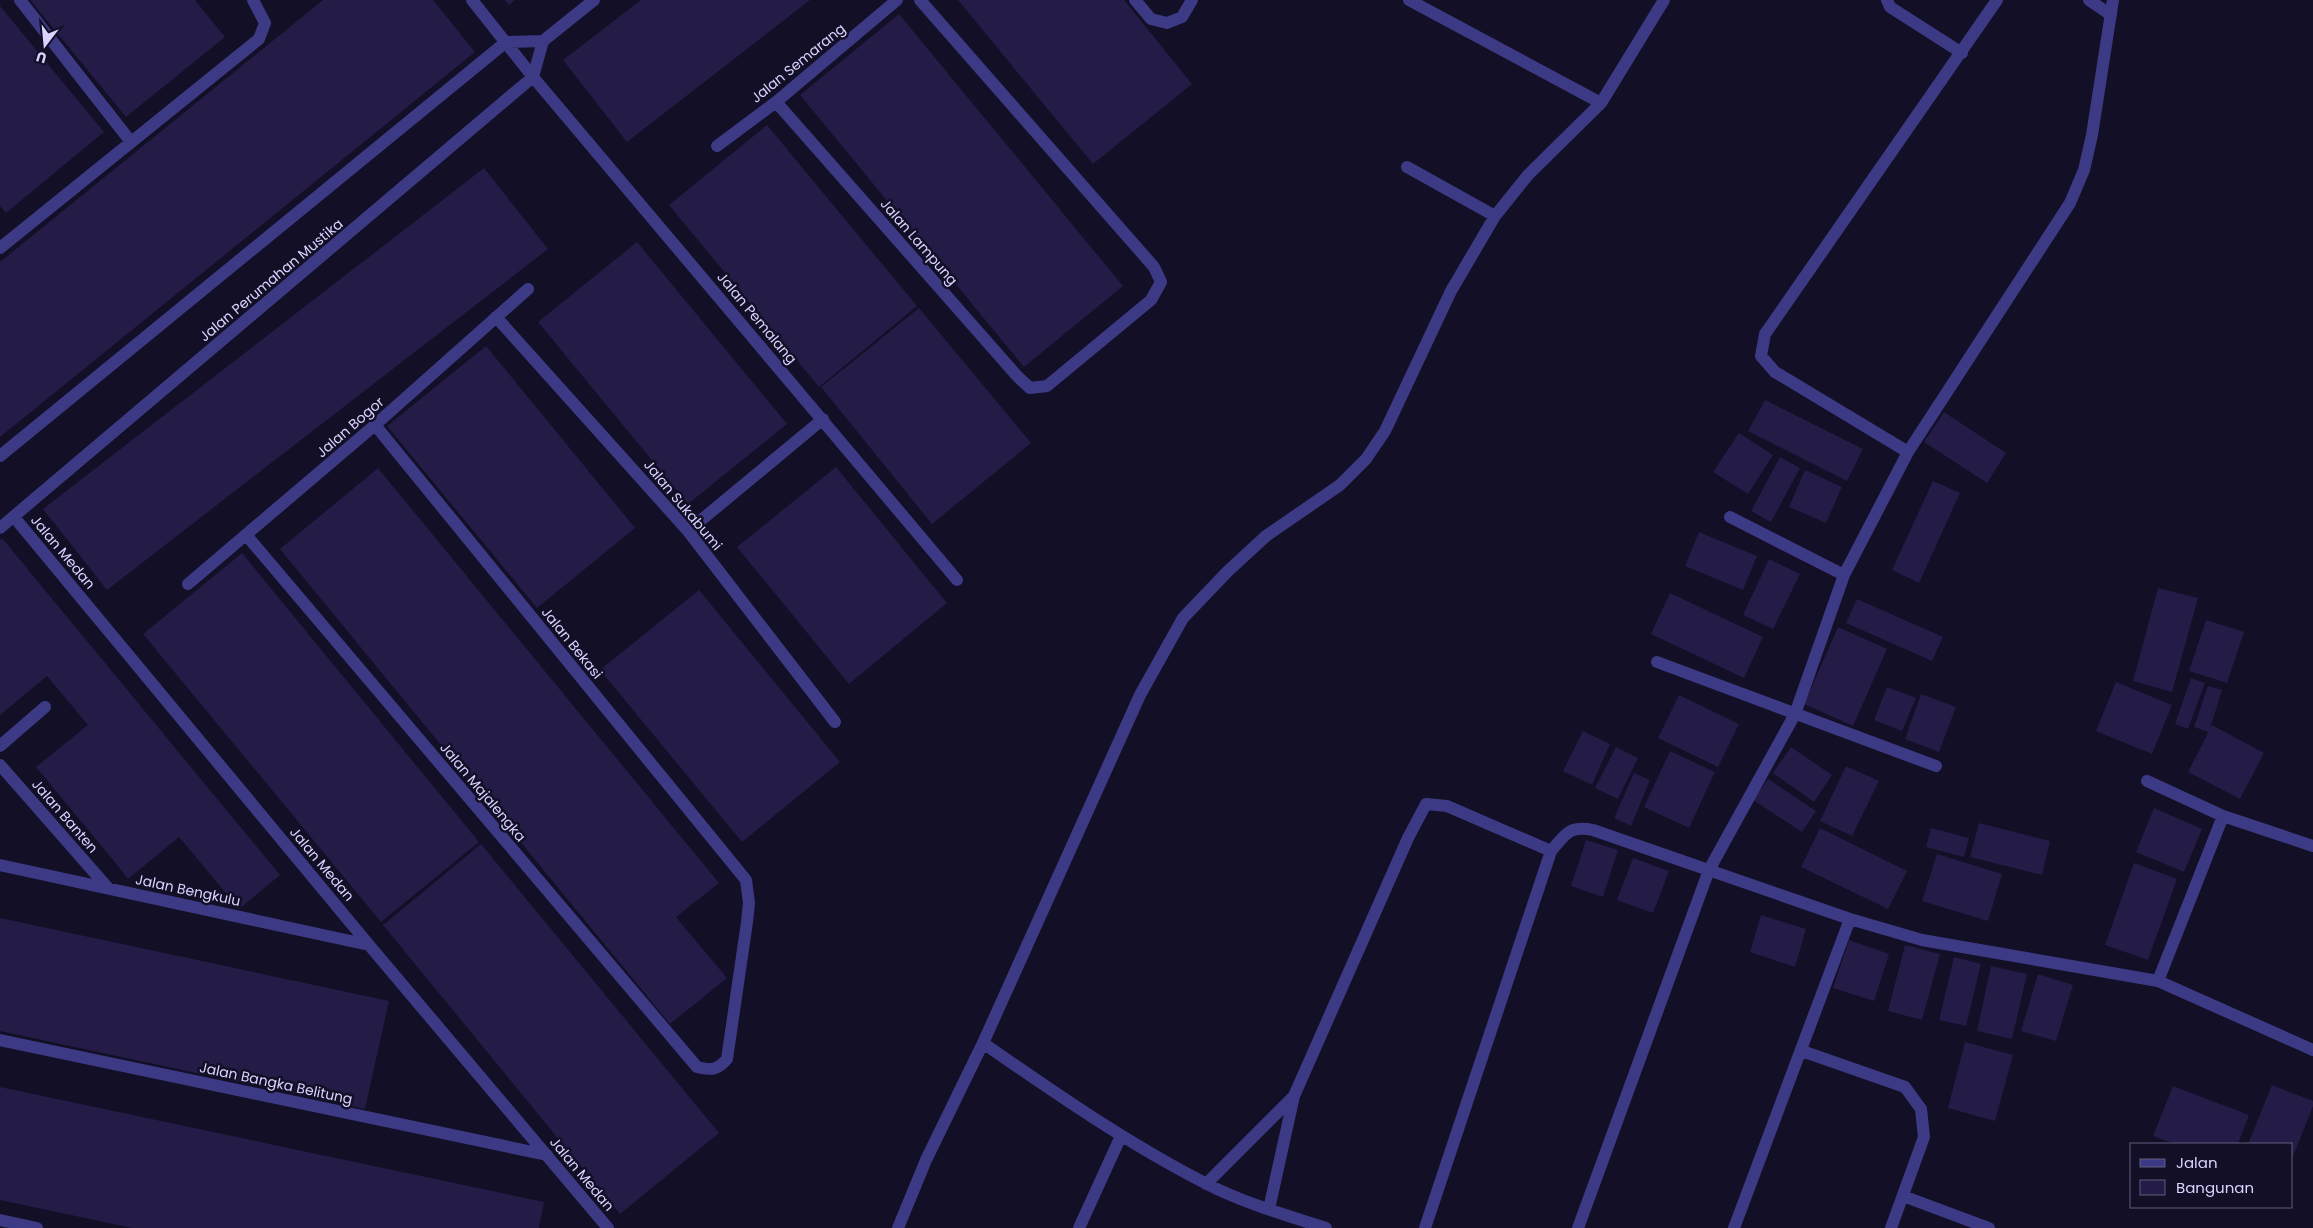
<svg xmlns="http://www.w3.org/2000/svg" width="2313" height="1228" viewBox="0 0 2313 1228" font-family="Poppins,sans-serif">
  <rect width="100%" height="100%" fill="#130f26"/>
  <path fill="#241b47" d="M30 0H195L225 37 126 117Z
    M323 0H433L475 52 0 437V262Z
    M505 0H515L509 5Z
    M641 0H810L627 142 563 60Z
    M958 0H1124L1192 84 1093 164Z
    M0 6 104 132 6 213 0 206Z
    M899 14 1123 286 1024 367 800 95Z
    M767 125 917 306 819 387 669 205Z
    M484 168 548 249 107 590 43 509Z
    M637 242 787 424 688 504 538 322Z
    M919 308 1031 443 932 524 821 387Z
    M486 346 635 528 537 608 387 426Z
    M1765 400 1863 449 1847 481 1748 431Z
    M1944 412 2006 453 1987 483 1924 442Z
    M1739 433 1773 455 1748 494 1713 472Z
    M1780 457 1800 468 1771 522 1751 511Z
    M836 467 947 603 849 684 737 547Z
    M378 468 719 883 676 917 727 978 670 1024 280 549Z
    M1805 470 1842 487 1826 523 1789 507Z
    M1933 481 1960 493 1919 583 1892 570Z
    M1699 532 1757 556 1743 590 1685 566Z
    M2 538 280 875 239 909 179 837 128 879 109 855 36 767 88 725 47 676 0 715V540Z
    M242 553 479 842 381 922 143 634Z
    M1769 559 1800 574 1773 629 1743 615Z
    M2158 588 2198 598 2172 692 2133 681Z
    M699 590 840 762 742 842 600 670Z
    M1670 593 1763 637 1744 678 1651 634Z
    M1857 599 1943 637 1932 661 1846 623Z
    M2206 620 2244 632 2227 683 2189 671Z
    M1838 627 1887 649 1853 726 1804 704Z
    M2191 678 2205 683 2188 729 2175 724Z
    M2116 682 2172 705 2152 754 2096 731Z
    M2208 686 2222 690 2209 732 2194 727Z
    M1887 687 1916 698 1902 731 1874 720Z
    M1921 694 1956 707 1939 752 1905 739Z
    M1679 695 1739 724 1718 767 1658 738Z
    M2212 725 2264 753 2240 799 2188 772Z
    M1583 731 1610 744 1592 785 1563 771Z
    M1616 747 1638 758 1618 799 1595 788Z
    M1791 747 1832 775 1814 802 1773 773Z
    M1670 751 1715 772 1689 828 1644 807Z
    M1846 766 1879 781 1852 836 1820 821Z
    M1634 773 1650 780 1631 826 1614 818Z
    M1768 779 1816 811 1802 832 1753 800Z
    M2154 808 2202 829 2184 872 2136 852Z
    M1979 823 2050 841 2042 875 1970 857Z
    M1820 828 1907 871 1888 909 1801 867Z
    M1931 828 1969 838 1964 857 1926 847Z
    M1586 840 1618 850 1603 897 1571 886Z
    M481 844 719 1133 620 1214 383 925Z
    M1937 854 2002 874 1988 921 1922 901Z
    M1633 858 1669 871 1653 913 1617 900Z
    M2134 863 2177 879 2148 960 2105 945Z
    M1761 915 1806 929 1795 967 1750 952Z
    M0 918 389 1001 365 1109 0 1031Z
    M1849 940 1889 954 1874 1001 1833 988Z
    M1905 945 1940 954 1922 1020 1888 1011Z
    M1954 957 1981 964 1966 1026 1939 1020Z
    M1991 966 2027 974 2012 1039 1977 1031Z
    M2038 974 2073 985 2056 1041 2021 1031Z
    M1965 1042 2013 1055 1995 1121 1948 1108Z
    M2272 1085 2313 1101V1106L2292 1159V1144H2248Z
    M2173 1086 2249 1115 2238 1144H2175L2153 1136Z
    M0 1087 544 1202 539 1228H132L0 1200Z"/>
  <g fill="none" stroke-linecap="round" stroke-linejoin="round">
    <path stroke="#3d3a85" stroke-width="12" d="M20 0 131 142
      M472 0 533 77 957 580
      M1135 0 1151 19 1167 23 1182 17 1192 0
      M1409 0 1601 103
      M1887 0 1890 7 1962 53
      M2089 0 2111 15
      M776 102 1018 377 1030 388 1047 386 1151 300 1161 282 1154 267 920 0
      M717 146 776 102 897 0
      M1407 167 1495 216
      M0 248 259 39 265 23 253 0
      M496 317 688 531 835 722
      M1908 452 1775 372 1761 356 1765 334 1997 0
      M0 456 506 42 543 41
      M14 517 369 945 608 1228
      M1730 517 1844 575
      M0 528 533 77 543 41 594 0
      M688 531 823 419
      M247 536 697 1067C710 1070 717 1071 727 1059L747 922 749 903 746 880 375 425
      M188 584 375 425 528 289
      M1657 662 1936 766
      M0 746 45 707
      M0 765 108 888
      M2147 781 2223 816 2313 846
      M0 865 369 945
      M2158 981 2223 816
      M0 1040 547 1155
      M983 1043C1055 1093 1127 1143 1205 1183 1243 1203 1286 1215 1326 1228
      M1802 1051 1905 1087 1921 1109 1924 1137 1891 1228
      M1206 1184 1294 1096
      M1903 1196 1989 1228
      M1269 1209 1294 1096 1408 838 1426 804 1447 806 1551 851
      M0 1220 37 1228
      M898 1228 926 1160 983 1043 1140 695 1183 618 1228 571 1266 536 1340 485 1366 459 1385 431 1451 291 1495 216 1528 175 1601 103 1664 0
      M1079 1228 1121 1136
      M1425 1228 1551 851C1566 834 1569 825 1593 830L1850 919 1922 940 2158 981 2313 1050
      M1578 1228 1709 870 1795 714 1844 575 1908 452 2070 203 2084 170 2092 135 2113 0
      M1734 1228 1850 919"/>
  </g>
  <g text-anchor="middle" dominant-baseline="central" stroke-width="5" stroke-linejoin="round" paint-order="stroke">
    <g font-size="14" fill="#d9d4ff" stroke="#130f26">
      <text transform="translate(798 63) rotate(-39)">Jalan Semarang</text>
      <text transform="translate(919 242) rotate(49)">Jalan Lampung</text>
      <text transform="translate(271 280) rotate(-40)">Jalan Perumahan Mustika</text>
      <text transform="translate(757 318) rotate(50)">Jalan Pemalang</text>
      <text transform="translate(350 427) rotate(-41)">Jalan Bogor</text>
      <text transform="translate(683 505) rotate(50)">Jalan Sukabumi</text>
      <text transform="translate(63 552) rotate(50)">Jalan Medan</text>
      <text transform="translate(572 643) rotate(51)">Jalan Bekasi</text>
      <text transform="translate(483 792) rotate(50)">Jalan Majalengka</text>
      <text transform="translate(65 816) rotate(49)">Jalan Banten</text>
      <text transform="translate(322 864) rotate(50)">Jalan Medan</text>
      <text transform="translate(188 890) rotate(12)">Jalan Bengkulu</text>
      <text transform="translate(276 1083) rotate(12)">Jalan Bangka Belitung</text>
      <text transform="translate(582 1174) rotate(50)">Jalan Medan</text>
    </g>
  </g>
  <rect x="2130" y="1143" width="162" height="65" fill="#130f26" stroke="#625e7d"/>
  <rect x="2140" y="1159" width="25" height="8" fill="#3d3a85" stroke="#625e7d"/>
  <text x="2176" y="1168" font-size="15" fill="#d9d4ff">Jalan</text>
  <rect x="2140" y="1180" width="25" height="15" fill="#241b47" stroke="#625e7d"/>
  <text x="2176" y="1193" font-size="15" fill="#d9d4ff">Bangunan</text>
  <g transform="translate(45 45) rotate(196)" stroke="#130f26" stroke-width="4" paint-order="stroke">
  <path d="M0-4L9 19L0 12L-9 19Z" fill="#d9d4ff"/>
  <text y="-8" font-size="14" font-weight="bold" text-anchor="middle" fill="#d9d4ff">U</text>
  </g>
</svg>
